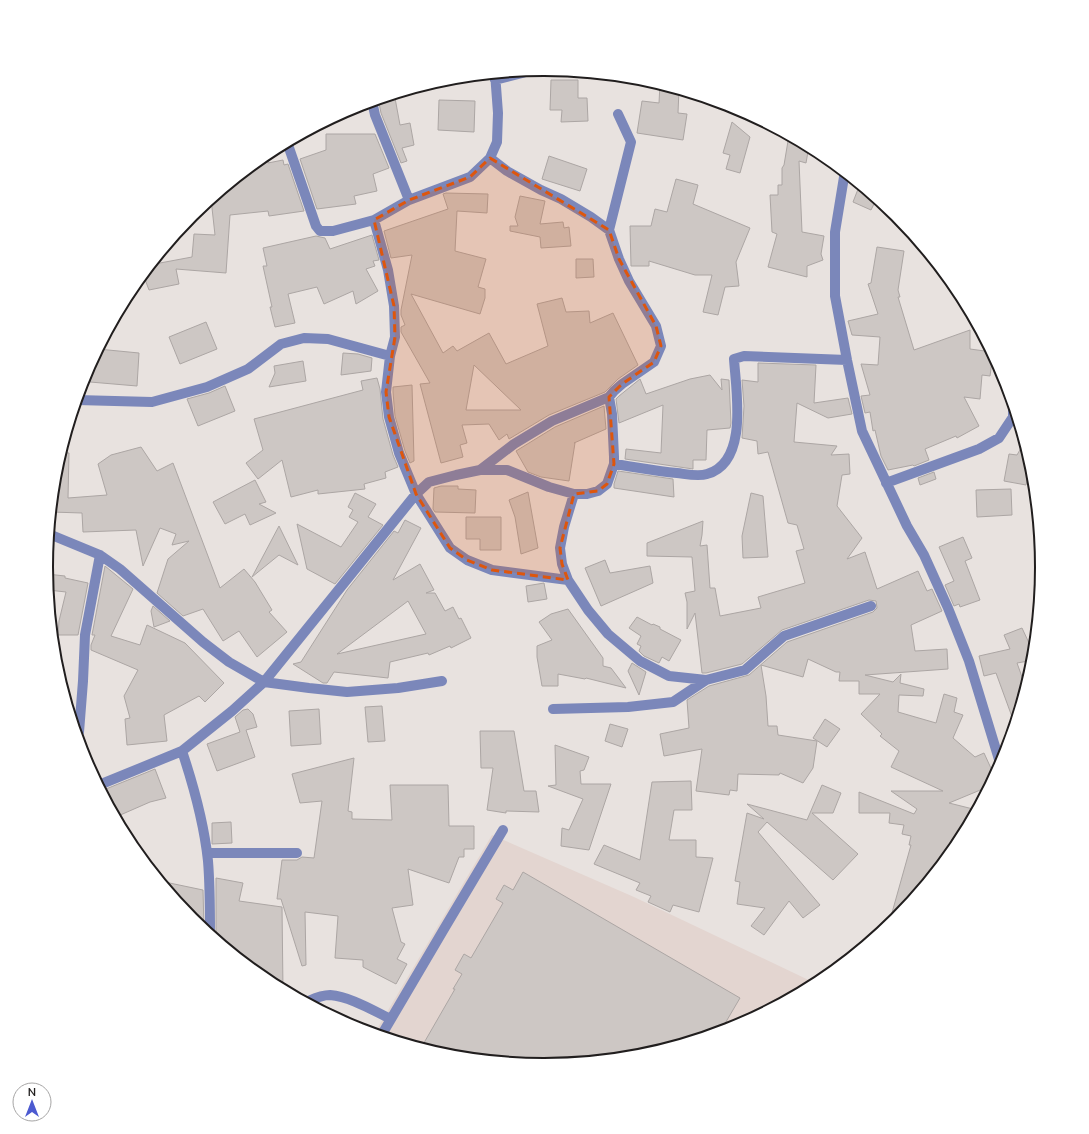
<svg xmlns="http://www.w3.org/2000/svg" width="1089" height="1134" viewBox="0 0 1089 1134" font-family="Mulish,sans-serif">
  <rect width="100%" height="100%" fill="#e8e2df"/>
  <path fill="#e3d5d0" d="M492 835 634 897 817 984 735 1028 642 1056H447L374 1034Z"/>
  <path fill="#cdc7c4" stroke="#aca6a4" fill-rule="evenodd" d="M551 80H578V98H587L588 121 561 122 562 110H550Z
    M660 84 679 89 678 113 687 114 683 140 637 133 642 101 659 103Z
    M395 98 400 125 410 123 414 145 402 148 407 161 401 163 381 113 379 103Z
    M439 100 475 101 474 132 438 130Z
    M732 122 750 137 740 173 726 169 730 155 723 153Z
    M326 134H375L389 168 373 174 377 191 354 196 356 204 317 209 300 159 326 150Z
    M789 135 809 146 806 163 799 161 802 232 824 236 821 254 823 260 807 266V277L768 267 777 234 772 232 770 195H778V185H782V168L784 165Z
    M268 152V163L283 160 284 165 288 164 304 211 269 216 268 211 230 215 226 273 176 269 179 284 149 290 143 274 149 267 160 263 192 257 194 234 215 235 211 199Z
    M549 156 587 169 580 191 542 179Z
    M676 179 698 185 693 204 750 228 736 262 739 286 725 287 718 315 703 312 712 275H695L649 261V266H631L630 226H651L655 209 667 212Z
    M860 184 877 198 871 210 853 202Z
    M446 193 488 194 487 213 457 211 455 251 486 259 478 287 485 289V298L480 314 411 294 443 353 453 346 457 351 489 333 506 364 548 346 537 304 562 298 566 312 589 311 590 323 613 313 638 365 618 379 605 392 549 415 509 439 507 434 499 440 489 424 462 425 467 443 460 445 463 457 441 463 420 384 430 383 401 332V327L405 325 401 315V310L412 255 391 258 384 231 448 209 443 194ZM474 365 521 410H466Z
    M520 196 545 201 540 224 563 222 564 228 569 227 571 246 541 248 540 237 510 231V226H518L515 217Z
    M372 235 379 260 373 261 375 266 366 269 378 291 356 304 353 291 324 304 317 287 288 294 295 323 275 327 270 307H272L263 266H267L263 248 316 236 325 238 330 249Z
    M877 247 904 251 898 290 900 297H898L914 350 970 330V349L992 352 993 354 990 376 982 375 980 399 964 397 979 426 957 438 956 436 925 449 929 460 914 466 913 465 888 470 881 456 875 430 873 431 870 412 865 413 861 396 870 395 861 364 878 365 880 337 852 335 848 321 878 314 868 284 871 283Z
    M576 259H593L594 277 576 278Z
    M206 322 217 349 180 364 169 337Z
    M98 349 139 353 137 386 90 382 92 362Z
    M343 353 358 354 372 358 371 371 341 375Z
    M303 361 306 381 269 387 275 373 274 366Z
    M758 363 816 365 814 403 848 398 852 414 828 418 797 403 794 442 837 446 831 455 849 454 850 474 842 475 837 506 862 538 847 559 865 552 877 589 918 571 927 591 932 589 942 611 911 625 915 651 947 649 948 669 865 675 893 682 901 674 900 683 924 689 923 696 899 695 898 712 936 723 944 694 957 698 954 712 963 715 953 738 975 757 984 753 995 777 990 786 949 803 977 810 959 844 897 920 888 927 911 845H909L911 836 902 834 904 825 889 823 890 813H859V792L914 814 917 809 891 791H943L891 767 899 751 880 736 882 734 861 714 880 694H859V681H839L840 672H836L808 659 803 677 761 665 766 696 768 726H777L778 735 817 741 813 768 803 783 780 773 779 775 738 774 737 791 730 790 729 795 696 791 702 749 664 756 660 734 689 728 687 700 709 686 749 675 787 642 873 612 877 608 876 601 869 600 782 630 742 664 706 673H702L695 613 687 629V602L685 593 695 591 692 557 647 556V543L703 521 702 535 700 546 707 545 710 588H715L720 616 761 608 758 597 805 583 796 551 804 549 797 525 788 523 768 452 758 454 757 441 742 438 744 406 742 380 758 382Z
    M710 375 722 390 721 379 729 380 731 423 730 428 707 430 706 460H693V469L625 459 626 449 661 453 663 405 619 423 616 399 619 396 640 379 646 394 690 379Z
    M377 378 380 389 383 419 393 455 398 467 385 472 386 478 364 484 365 489 318 494V490L291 497 282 460 258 479 246 463 263 450 254 419 363 390 361 381Z
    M412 385 414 461 410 463 405 451 395 416 393 392V387Z
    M225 386 235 411 198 426 187 399 209 393Z
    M604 406 606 429 574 443H575L569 481 541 477 528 472 516 451 555 427Z
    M1025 441 1031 462 1026 485 1004 481 1009 454 1017 455Z
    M141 447 157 471 173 463 220 588 244 569 255 582 272 610 269 612 287 632 257 657 239 631 223 641 203 609 183 616 157 593 168 559 189 541 172 545 176 534 160 528 143 566 136 530 83 532 82 513 51 512 56 470 61 452 69 453 68 498 107 495 98 464 111 455Z
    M618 471 673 479 674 497 614 488V484Z
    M934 472 936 479 920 485 918 478Z
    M255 480 266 502 259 504 276 513 250 525 245 514 225 524 213 502Z
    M441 486H458V489L476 490 475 513 435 512 433 509 434 488Z
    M1011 489 1012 515 977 517 976 490Z
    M528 492 538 548 521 554 515 517 509 500Z
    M355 493 376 504 368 517 383 525 335 584 307 569 297 524 341 547 358 522 349 517 353 510 348 507Z
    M751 493 763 496 768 557 743 558 742 536Z
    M466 517H501V550H480V539H466Z
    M405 520 421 528 393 580 420 564 434 590 426 593H435L445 611 453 607 459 619 461 618 471 638 451 648 450 646 429 655 428 653 390 662 388 678 334 672 327 683H323L293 664 301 662 347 590 394 531 398 533ZM408 601 426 634 337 654Z
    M279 526 298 565 279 555 252 577Z
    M963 537 972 558 965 561 980 600 960 607 959 604 954 606 945 585 954 581 939 547Z
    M605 560 610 573 650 566 653 583 601 606 585 568Z
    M105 566 133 589 111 636 140 645 147 625 185 643 224 683 205 702 199 696 164 715 167 741 127 745 125 719 130 718 124 696 138 670 91 650V645L95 635H92Z
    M47 574 65 576V578L88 583 78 635H58L59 621 66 592 48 590Z
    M544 583 547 599 528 602 526 586Z
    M153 606 170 621 154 627 151 611Z
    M568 609 603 658V666L611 668 626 688 586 678 585 679 558 674V686H542L537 657V646L552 640 539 622 551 614Z
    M637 617 652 625 653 624 660 627V629L681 640 669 661 662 657 659 663 644 656 639 651 641 646 637 644 641 636 629 628Z
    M1022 628 1029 643 1036 642 1034 660 1017 663 1026 688 1015 725 996 673 984 676 979 656 1010 649 1004 635Z
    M632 663 646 672 639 695 628 671Z
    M382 706 385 741 368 742 365 707Z
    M248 709 253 714 257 727 246 730 255 757 217 771 207 744 240 732 235 717 243 710Z
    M319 709 321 744 291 746 289 711Z
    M825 719 840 729 827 747 813 738Z
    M610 724 628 729 622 747 605 741Z
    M480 731H514L524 791H536L539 812 506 811V813L487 810 493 768H481Z
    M555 745 589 757 584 770 580 771 581 784H611L589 850 561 846 562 828 569 830 583 799 548 786 556 785Z
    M354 758 348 811 352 812V819L392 820 390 785H448L449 826H474V849H464V857H459L449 883 408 869 413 905 392 908 401 942 405 944 397 959 407 964 396 984 363 967V960L335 958 338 916 305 912 306 965 302 966 281 899H277L282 860H297L302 857 314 858 322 801 300 803 292 774Z
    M155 769 166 798 150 802 118 816 106 789Z
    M691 781 692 810H674L669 840H696V857L713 858 699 912 673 905 670 912 648 902 651 896 636 890 640 883 594 864 604 845 640 860 652 782Z
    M822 785 841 793 833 813H812L858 854 833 880 767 822 758 832 820 905 803 918 789 901 764 935 751 926 765 908 737 904 740 882 735 881 747 813 764 819 747 804 807 820Z
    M231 822 232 843 212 844V823Z
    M523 872 740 998 720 1032 642 1056 544 1066 447 1056 421 1048 455 989H453L462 974 455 970 464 954 471 958 503 903 496 899 504 885 513 890Z
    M216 878 243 883 239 901 282 907 283 990 267 981 215 939 216 935Z
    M160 881 203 890 204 929 192 919Z"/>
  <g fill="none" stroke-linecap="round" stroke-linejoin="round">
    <path stroke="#7b87ba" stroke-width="10" d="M495 80 538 69
      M372 101 375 115 409 200
      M287 142 316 226 320 231H333L374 220 409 200 470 177 490 158 497 142 498 113 495 73
      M846 173 844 177 835 232V296L847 360 862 431 907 526 924 555 948 608 969 661 1001 766
      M374 220 388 270 394 306 395 337 390 356 386 392 389 417 399 453 416 494 450 548 467 560 492 570 568 580
      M609 230 631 142 618 114
      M77 400 152 402 207 387 248 369 281 344 304 338 328 339 390 356
      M614 464C635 467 656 471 677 473 686 474 698 477 707 474 749 462 736 391 734 359L744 356 847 360
      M480 470 514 444 552 421 609 397
      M886 483 979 449 999 438 1013 417V402
      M574 494 564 527 560 548 562 564 568 580 588 610 608 634 640 661 669 676 706 680 745 670 784 636 871 606
      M49 534 100 555 120 569 203 642 229 662 264 682 309 688 347 692 398 688 442 681
      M553 709 628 707 673 702 706 680
      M79 732 83 681 85 635 100 555
      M182 751C194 787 204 823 208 861 210 885 210 910 210 935
      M99 785 182 751 232 711 264 682 416 494 429 482 456 475 480 470H507L549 487 574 494H587L598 491 607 484 614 464V457L612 414 609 397 614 391 622 384 654 362 661 346 656 326 629 281 619 259 609 230 591 217 561 199 541 190 507 171 490 158
      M207 853H297
      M306 1002C313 999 321 995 330 995 351 997 372 1010 391 1019
      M381 1036 444 929 503 830"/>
  </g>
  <path fill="#de560d" fill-opacity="0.2" stroke="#de560d" stroke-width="3" stroke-dasharray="8 5" stroke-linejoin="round" d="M490 158 609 230 619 259 656 326 661 346 654 362 622 384 609 397 614 464 607 484 598 491 574 494 560 548 562 564 568 580 492 570 467 560 450 548 416 494 389 417 386 392 395 337 394 306 374 220 409 200 470 177Z"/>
  <path d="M0 0H1089V1134H0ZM53 567a491 491 0 1 1 982 0a491 491 0 1 1-982 0Z" fill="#fff" fill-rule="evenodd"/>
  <path fill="none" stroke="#211e1e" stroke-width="2" d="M53 567a491 491 0 1 1 982 0a491 491 0 1 1-982 0Z"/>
  <g transform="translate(32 1102)"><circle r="19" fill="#ffffff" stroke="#a6a5a5"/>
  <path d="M0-3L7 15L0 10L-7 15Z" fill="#4c5ad0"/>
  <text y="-6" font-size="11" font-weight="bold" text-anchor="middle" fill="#211e1e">N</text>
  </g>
</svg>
